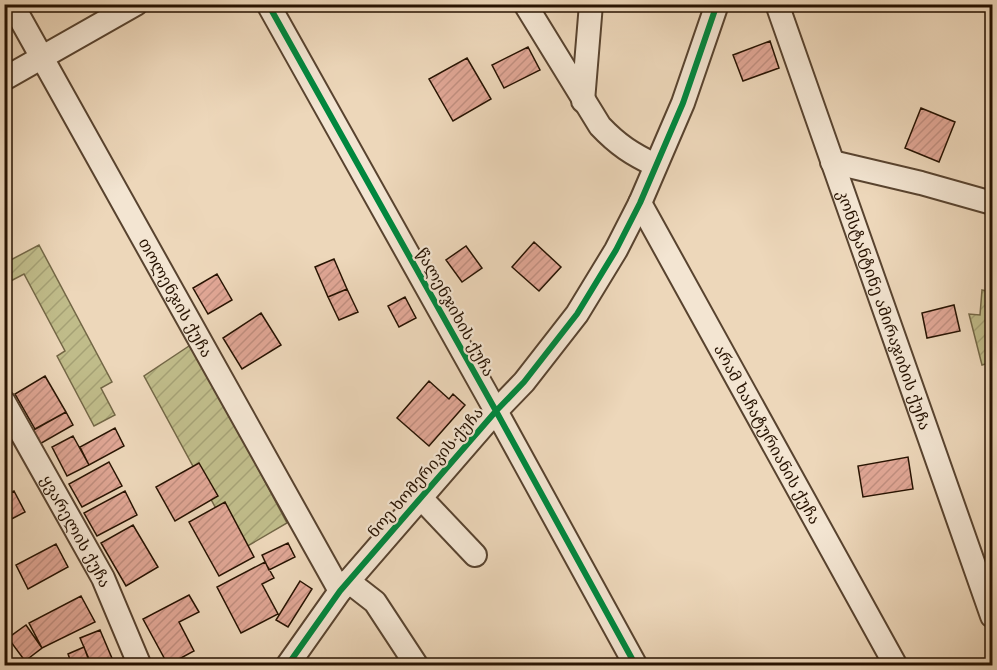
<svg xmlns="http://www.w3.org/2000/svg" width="997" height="670" viewBox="0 0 997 670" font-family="'Libre Caslon Text','Noto Serif Georgian',serif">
  <defs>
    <pattern id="garden-furrows" width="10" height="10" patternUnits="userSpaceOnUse" patternTransform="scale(1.5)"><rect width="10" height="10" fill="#c0bc8a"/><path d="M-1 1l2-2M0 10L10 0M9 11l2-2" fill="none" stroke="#a5a175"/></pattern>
    <pattern id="building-hatch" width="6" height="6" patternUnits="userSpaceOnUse" patternTransform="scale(1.5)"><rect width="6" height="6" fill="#e1a796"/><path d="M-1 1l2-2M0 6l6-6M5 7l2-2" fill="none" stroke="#c18f80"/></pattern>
  </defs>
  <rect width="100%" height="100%" fill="#edd7ba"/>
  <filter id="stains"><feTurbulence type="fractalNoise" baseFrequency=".00333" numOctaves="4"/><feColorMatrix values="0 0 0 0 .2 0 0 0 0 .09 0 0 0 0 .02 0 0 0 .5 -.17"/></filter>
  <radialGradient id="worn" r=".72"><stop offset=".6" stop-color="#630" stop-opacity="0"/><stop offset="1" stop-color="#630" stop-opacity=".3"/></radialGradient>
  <path fill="url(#garden-furrows)" stroke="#736746" stroke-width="1.5" d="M39 245 112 382 101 388 115 415 94 426 57 356 65 351 24 274 5 284V263Z
    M982 290 992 292V362L982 365 969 314 980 315Z
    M192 344 287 523 239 551 144 376Z"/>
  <path fill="url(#building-hatch)" stroke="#261201" stroke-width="1.5" d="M770 41 779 68 743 81 733 55Z
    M528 47 540 70 504 88 492 65Z
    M467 58 491 99 453 121 429 79Z
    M921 108 955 122 939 162 905 148Z
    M534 242 561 267 539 291 512 267Z
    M466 246 482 268 462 282 446 260Z
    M334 259 347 289 328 297 315 267Z
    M217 274 232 300 208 314 193 288Z
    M347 289 358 312 339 320 328 297Z
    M405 297 416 318 399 327 388 306Z
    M954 305 960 331 927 338 922 313Z
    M261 313 281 345 242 369 223 338Z
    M45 376 66 412 35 429 15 394Z
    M429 381 449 399 453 394 465 405 429 446 397 418Z
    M66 412 73 425 38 445 30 432Z
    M115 428 124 446 89 465 80 447Z
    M73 436 89 465 67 476 52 447Z
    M908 457 913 489 863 497 858 466Z
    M109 462 122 486 82 507 69 484Z
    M199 463 218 496 175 521 156 487Z
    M14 491 25 512 4 523V496Z
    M125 491 137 515 97 536 84 513Z
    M225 502 254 557 219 576 189 522Z
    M133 525 158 567 126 586 101 543Z
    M288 543 295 557 269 570 262 555Z
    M56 544 68 567 28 589 16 565Z
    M265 562 274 578 262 584 278 614 241 633 217 587Z
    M300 581 312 589 288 627 276 620Z
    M189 595 199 612 179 622 194 651 168 665 143 619Z
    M81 596 95 622 42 648 29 623Z
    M26 625 42 648 25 661 8 638Z
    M100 630 114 663 108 666H92L80 638Z
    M84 647 88 658 72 665 68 654Z"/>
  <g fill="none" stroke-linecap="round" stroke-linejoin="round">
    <g stroke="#58432f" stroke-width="26">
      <g id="minor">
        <path id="s1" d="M12 4 340 591"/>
        <path d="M268 4 496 411 636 666"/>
        <path d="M525 4 600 126C618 145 632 154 655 165"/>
        <path id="s2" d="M777 4 992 616"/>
        <path d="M4 79 136 4"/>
        <path d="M583 101 591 4"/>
        <path d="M832 162 921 183 992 203"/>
        <path id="s3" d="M640 203 896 666"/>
        <path id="s4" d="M4 402 103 578 140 666"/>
        <path d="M421 498 475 555"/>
        <path d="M348 581 375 602 417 666"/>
        <path d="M287 666 340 591 496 411 524 382 577 314 616 250 640 203 683 103 717 4"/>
      </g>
    </g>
    <use href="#minor" stroke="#f3e5d2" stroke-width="22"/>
    <g stroke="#f3e5d2" stroke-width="10">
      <path id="cycleway" d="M268 4 496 411 636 666
        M287 666 340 591 496 411 524 382 577 314 616 250 640 203 683 103 717 4"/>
    </g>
    <use href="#cycleway" stroke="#00873e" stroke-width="6"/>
  </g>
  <g text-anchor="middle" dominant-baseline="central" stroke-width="4.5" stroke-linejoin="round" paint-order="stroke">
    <g font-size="16" fill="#261201" stroke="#f3e5d2">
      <text stroke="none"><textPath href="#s1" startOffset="336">თოლენჯის ქუჩა</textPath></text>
      <text stroke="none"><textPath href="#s2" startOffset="324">კონსტანტინე ამირაჯიბის ქუჩა</textPath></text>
      <text transform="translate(456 312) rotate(61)">წალენჯიხის ქუჩა</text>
      <text stroke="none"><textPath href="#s3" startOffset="264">არამ ხაჩატურიანის ქუჩა</textPath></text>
      <text transform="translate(425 472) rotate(-49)">ნოე ხომერიკის ქუჩა</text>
      <text stroke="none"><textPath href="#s4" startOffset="148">ყვარელის ქუჩა</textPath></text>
    </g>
  </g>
  <rect width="997" height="670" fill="none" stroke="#edd7ba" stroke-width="24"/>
  <rect x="6" y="6" width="985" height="658" fill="none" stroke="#261201" stroke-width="3"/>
  <rect x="12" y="12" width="973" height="646" fill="none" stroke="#261201" stroke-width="1.5"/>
  <rect width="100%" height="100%" filter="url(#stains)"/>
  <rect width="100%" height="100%" fill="url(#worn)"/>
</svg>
